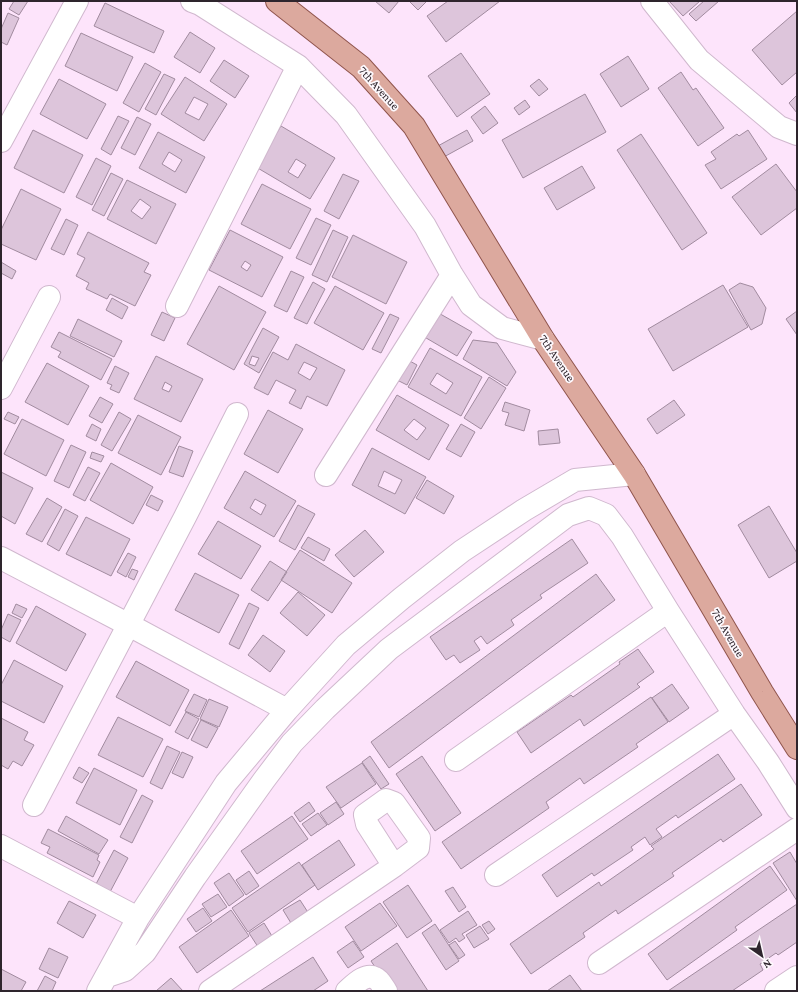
<svg xmlns="http://www.w3.org/2000/svg" width="798" height="992" viewBox="0 0 798 992" font-family="'Crimson Pro',serif">
  <rect width="100%" height="100%" fill="#fde4fb"/>
  <path fill="#ddc5db" stroke="#a18b9f" fill-rule="evenodd" d="M14 1H28L19 15 9 9Z
    M375 1H399L389 13Z
    M409 1H427L418 10Z
    M448 1H500L446 42 427 16Z
    M669 1H700L683 16Z
    M704 1H719L696 21 689 14Z
    M105 3 164 31 154 53 94 26Z
    M797 11V72L782 85 752 50Z
    M8 13 19 18 7 45 1 42V29Z
    M190 32 215 48 200 73 174 57Z
    M81 33 133 57 117 91 65 66Z
    M461 53 490 94 457 117 428 76Z
    M628 56 649 89 621 107 600 74Z
    M224 60 249 76 235 98 210 81Z
    M145 63 161 72 139 112 123 103Z
    M681 72 693 90 696 88 724 128 698 146 658 88Z
    M164 74 175 79 156 115 145 109Z
    M185 77 227 104 204 141 161 114ZM194 97 208 104 199 120 185 113Z
    M59 79 106 104 87 139 40 114Z
    M539 79 548 89 539 96 530 86Z
    M585 94 606 132 523 178 502 140Z
    M797 95V113L789 103Z
    M525 100 530 107 519 115 514 108Z
    M485 106 498 123 483 134 471 117Z
    M118 116 129 121 111 155 101 149Z
    M137 117 151 124 135 155 121 148Z
    M281 126 335 158 310 199 256 167ZM296 159 306 165 298 178 288 172Z
    M33 130 83 155 64 193 14 168Z
    M467 130 473 141 442 158 436 147Z
    M748 130 767 159 721 189 705 165 716 159 711 152 737 134 739 136Z
    M158 132 205 157 186 193 139 168ZM169 152 182 160 175 172 162 164Z
    M641 134 707 233 682 250 617 150Z
    M96 158 111 166 92 205 76 197Z
    M776 164 797 192V208L761 235 732 197Z
    M582 166 595 188 557 210 544 188Z
    M111 173 123 179 104 216 92 210Z
    M343 174 359 181 339 219 324 211Z
    M127 180 176 204 156 244 107 219ZM140 199 151 207 142 219 131 211Z
    M262 184 311 209 290 249 241 224Z
    M21 189 61 209 36 260 1 244V230Z
    M316 218 331 225 311 265 296 258Z
    M66 219 78 225 64 255 51 249Z
    M230 230 283 257 262 297 209 270ZM245 261 251 265 247 271 241 267Z
    M333 230 348 237 327 282 312 275Z
    M88 232 149 263 144 272 151 275 135 306 110 294 107 299 86 289 89 283 76 276 85 258 77 254Z
    M353 235 407 262 386 304 332 277Z
    M1 262 16 271 12 279 1 273Z
    M291 271 304 277 287 312 274 306Z
    M313 282 325 289 307 324 294 318Z
    M740 283 753 287 766 308 762 324 751 330 729 290Z
    M723 285 748 327 673 371 648 329Z
    M219 286 266 312 234 370 187 344Z
    M335 286 384 313 363 350 314 323Z
    M112 298 128 307 122 319 106 310Z
    M435 311 472 332 457 356 421 335Z
    M797 311V335L786 319Z
    M162 312 175 318 164 341 151 335Z
    M390 314 399 318 381 353 372 349Z
    M78 319 122 341 114 357 70 336Z
    M263 328 279 337 259 373 244 364ZM252 356 259 358 255 366 249 364Z
    M59 332 112 359 101 380 58 357 61 352 51 347Z
    M473 340 497 343 516 372 507 386 463 359Z
    M296 344 345 370 327 406 307 396 301 409 289 403 296 390 276 380 268 395 254 388 273 352 288 360ZM304 362 317 368 310 380 298 373Z
    M430 348 482 377 461 416 408 387ZM437 373 453 383 446 394 430 384Z
    M156 356 203 379 181 422 134 399ZM165 382 172 386 169 392 162 389Z
    M408 360 417 365 407 385 397 380Z
    M47 363 89 386 68 425 25 402Z
    M115 366 129 373 119 393 110 389 112 385 107 383Z
    M489 377 506 388 481 429 464 418Z
    M397 395 449 425 429 460 376 430ZM414 419 426 428 417 440 404 430Z
    M100 397 113 404 102 423 89 416Z
    M674 400 685 415 657 434 647 419Z
    M505 402 530 410 524 431 505 425 509 413 502 411Z
    M268 410 303 429 278 473 244 454Z
    M8 412 19 417 15 424 4 419Z
    M119 412 131 419 112 451 101 445Z
    M138 415 181 437 161 475 118 453Z
    M22 419 64 440 46 476 4 454Z
    M92 424 101 429 96 441 86 436Z
    M461 424 475 432 461 457 446 449Z
    M558 429 560 443 539 445 538 431Z
    M71 445 86 452 69 488 54 481Z
    M179 446 193 451 183 477 169 472Z
    M372 448 426 477 405 514 352 485ZM384 471 402 480 395 494 378 486Z
    M92 452 104 456 101 462 90 458Z
    M111 463 153 487 133 524 90 500Z
    M88 467 100 473 85 501 73 495Z
    M245 471 296 501 274 537 224 508ZM255 499 266 505 261 515 250 508Z
    M1 472 33 488 15 524 1 516Z
    M427 480 454 496 444 514 416 498Z
    M151 495 163 501 158 511 146 505Z
    M47 498 62 507 42 542 26 534Z
    M298 505 315 514 295 550 279 541Z
    M769 506 797 553V561L769 578 738 525Z
    M65 509 78 516 59 551 47 544Z
    M86 517 130 539 111 576 66 554Z
    M218 521 261 546 241 579 198 554Z
    M365 530 384 552 354 577 335 555Z
    M308 537 330 549 324 561 301 548Z
    M572 539 588 563 540 595 542 598 511 620 514 625 487 644 481 636 474 641 480 650 460 663 454 655 446 660 430 637Z
    M300 550 352 583 332 613 281 580Z
    M128 553 136 557 126 577 117 572Z
    M270 561 287 572 268 601 251 590Z
    M132 569 138 571 134 580 128 577Z
    M195 573 239 595 219 633 175 610Z
    M596 574 615 600 389 768 371 742Z
    M298 592 325 615 307 636 280 613Z
    M249 603 259 608 239 649 229 644Z
    M16 604 27 609 22 618 12 613Z
    M36 606 86 634 66 671 16 643Z
    M8 614 21 620 10 642 1 637V630Z
    M263 635 285 651 270 672 248 655Z
    M638 649 654 672 637 684 640 687 584 726 580 719 531 753 517 732 571 695 573 697 620 664 619 662Z
    M14 660 63 686 44 723 1 701V685Z
    M136 661 189 690 170 726 116 697Z
    M672 684 689 708 669 722 652 698Z
    M194 694 207 700 199 717 185 711Z
    M651 697 668 722 636 744 638 747 584 784 580 778 546 802 549 808 461 869 442 842Z
    M209 699 228 707 219 727 200 719Z
    M186 712 199 719 188 739 175 732Z
    M118 717 163 739 143 777 98 755Z
    M1 718 28 732 24 740 34 745 22 766 13 761 8 769 1 765Z
    M201 720 218 728 207 748 191 740Z
    M167 746 180 752 162 789 150 783Z
    M182 752 193 757 183 778 172 773Z
    M718 754 735 779 678 818 676 815 656 829 662 837 650 845 645 837 631 847 633 850 594 876 592 873 557 897 542 875Z
    M370 756 389 784 381 789 362 762Z
    M422 756 461 813 435 831 396 774Z
    M362 763 376 784 341 808 326 787Z
    M79 767 89 773 82 783 73 778Z
    M94 768 137 790 120 825 76 803Z
    M741 784 762 815 723 842 721 839 672 873 674 876 618 914 616 910 583 933 585 937 531 974 510 944 599 882 601 886 654 849 651 846Z
    M142 795 153 801 132 843 120 837Z
    M309 802 315 811 300 822 294 813Z
    M336 802 344 814 328 825 320 813Z
    M318 813 327 825 311 836 302 824Z
    M66 816 108 840 99 854 58 831Z
    M292 816 308 839 257 874 241 851Z
    M48 829 99 855 97 860 100 862 93 877 47 853 50 847 41 843Z
    M339 840 355 865 318 890 302 865Z
    M114 850 128 858 110 892 96 884Z
    M790 852 797 864V901L773 863Z
    M299 862 315 885 248 932 232 908Z
    M770 866 787 890 735 927 737 930 667 980 648 954Z
    M249 871 259 886 246 895 236 880Z
    M229 873 244 895 229 906 214 883Z
    M408 885 432 921 407 938 383 902Z
    M453 887 466 907 459 912 445 891Z
    M218 894 227 907 211 917 202 904Z
    M300 900 311 917 294 928 283 910Z
    M69 901 96 915 83 938 57 923Z
    M380 903 397 926 361 951 345 927Z
    M797 904V942L778 955 776 953 760 964 763 970 732 991H668Z
    M203 908 212 921 196 932 187 919Z
    M231 910 249 936 197 973 179 947Z
    M468 911 477 925 462 934 465 938 459 942 456 938 449 943 440 930Z
    M489 921 495 929 488 934 482 925Z
    M264 923 275 941 260 950 249 933Z
    M435 924 459 961 446 970 422 933Z
    M480 926 489 939 474 948 466 935Z
    M353 941 364 957 348 968 337 952Z
    M455 941 465 955 459 959 449 945Z
    M397 943 428 991H391L371 961Z
    M49 948 68 957 58 978 39 969Z
    M313 957 328 981 313 991H260Z
    M1 969 26 982 21 991H1Z
    M570 975 582 991H547Z
    M45 976 56 982 52 991H37Z
    M171 978 183 991H156Z"/>
  <g fill="none" stroke-linecap="round" stroke-linejoin="round">
    <g stroke="#d0b8ce" stroke-width="24">
      <path id="minor" d="M192 1 200 4 298 66 346 115 425 226 452 275 471 305 502 328 543 339
        M652 1 699 60 779 127 797 134
        M1 141 77 1
        M177 306 298 66
        M1 388 49 297
        M326 475 452 275
        M1 558 129 625 287 710
        M456 760 668 611
        M386 800 394 803 419 838 418 848 394 866 367 824 365 815Z
        M34 805 185 517 237 414
        M1 846 138 918
        M496 875 734 714
        M599 963 797 829
        M107 976 125 970 145 952 195 877 264 780 292 743 325 709 389 649 568 515 589 508 606 515 622 536 668 611 734 714 768 762 797 808
        M98 991 138 918 226 783 287 710 346 645 402 598 462 551 524 510 575 480 634 474
        M210 991 394 866
        M347 991C354 985 365 973 375 978 380 980 383 987 386 991
        M776 991 797 977"/>
    </g>
    <g stroke="#90554d" stroke-width="24">
      <path id="major" d="M277 1 361 67 414 126 543 339 634 474 762 692 797 748"/>
    </g>
    <use href="#minor" stroke="#fff" stroke-width="22"/>
    <use href="#major" stroke="#dca99e" stroke-width="22"/>
  </g>
  <g text-anchor="middle" dominant-baseline="central" stroke-width="3.5" stroke-linejoin="round" paint-order="stroke">
    <g font-size="12" fill="#2e252d" stroke="#fef9fd">
      <text transform="translate(379 88) rotate(48)">7th Avenue</text>
      <text transform="translate(557 358) rotate(56)">7th Avenue</text>
      <text transform="translate(728 633) rotate(60)">7th Avenue</text>
    </g>
  </g>
  <rect width="798" height="992" fill="none" stroke="#2e252d" stroke-width="4"/>
  <g transform="translate(762 956) rotate(146)" stroke="#fef9fd" stroke-width="3" paint-order="stroke">
  <path d="M0-3L7 15L0 10L-7 15Z" fill="#2e252d"/>
  <text y="-6" font-size="11" font-weight="bold" text-anchor="middle" fill="#2e252d">N</text>
  </g>
</svg>
